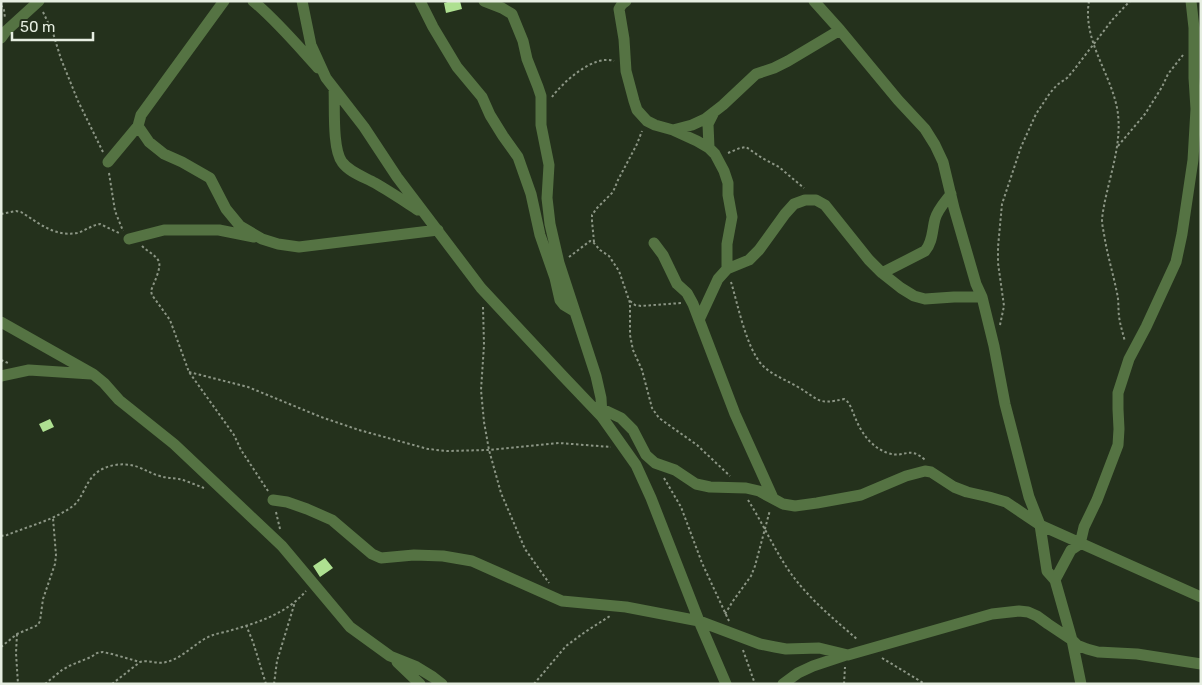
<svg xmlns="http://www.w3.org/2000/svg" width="1202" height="685" viewBox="0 0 1202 685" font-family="Rubik,sans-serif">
  <rect width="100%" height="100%" fill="#24311c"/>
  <path fill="#aee091" d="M451 1H460L462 9 446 13 444 3Z
    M50 419 54 427 43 432 39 424Z
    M325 558 333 568 320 577 313 566Z"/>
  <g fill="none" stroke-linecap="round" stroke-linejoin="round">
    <path stroke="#8c9685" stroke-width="2" stroke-dasharray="2.5 2.5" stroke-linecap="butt" d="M1089 1C1082 42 1113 75 1118 114 1122 150 1106 184 1102 219 1102 224 1103 229 1104 234 1107 254 1113 273 1117 293 1119 301 1118 309 1119 316 1120 325 1123 333 1125 342
      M1 5 4 10 5 18
      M43 12 53 33 61 59 78 101 103 152
      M552 97C563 82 594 54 614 61
      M1118 146 1145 114 1162 87 1168 74 1183 55
      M728 153 740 148 746 147 749 149 762 158 779 167 792 178 804 188
      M109 173 115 211 123 231
      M1 214 16 211 21 212C39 223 54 237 77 233 85 231 92 225 100 224L119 233
      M594 242 592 221V215L597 208 613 192 618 180 637 144 642 131
      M142 246C147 251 155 255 158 260 163 266 153 284 151 291L152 295 170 320 189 372 234 435 241 450 268 491
      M569 257 590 241 593 242 600 250 609 256 619 271 630 303V335L633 350 642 370 652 408 659 418 697 445 730 476
      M731 282C738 305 746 347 762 365 772 375 786 380 798 387 820 400 817 405 844 399L846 400C851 405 852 411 855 417 861 433 872 448 888 453 904 459 909 445 925 460
      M630 301 635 305 641 306 681 303
      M483 307 484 345 481 390 484 422 489 450 501 493 525 549 549 583
      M1000 325 1004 306 998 263V247L1002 204 1021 147 1036 114 1050 93 1057 85 1067 78 1073 71 1113 19 1130 1
      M1 360 8 363
      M189 372 248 387 321 417 359 430 428 449 447 451 489 450 559 443 611 447
      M664 478 681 507 702 563 729 621
      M748 500C764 525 777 556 795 579 813 602 836 621 858 640
      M276 512 280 529
      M1 536 7 535C29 526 54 520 73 506 83 498 85 483 95 474 106 464 125 462 138 467 146 470 152 474 160 476 166 478 172 478 179 479 187 481 196 485 204 488
      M725 614 733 601 751 576 755 566 770 510
      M246 625 253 642 266 684
      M17 634 16 653 18 684
      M1 647 17 634 38 625 40 621 43 599 55 564 56 555 53 518
      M743 650 755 684
      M882 658 925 684
      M45 684 62 670 69 666 91 657 97 653 103 652 112 654 140 662
      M112 684 140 662C148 659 158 665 166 662 184 658 196 641 213 635 219 633 226 632 232 630 260 622 287 613 306 591
      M274 684 277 661 295 602
      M534 684 566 646 585 632 610 616
      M844 684 845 667"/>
    <path stroke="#557343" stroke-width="11" d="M253 1C277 21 297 45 318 68
      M302 1 311 45 326 78 364 127 397 177 481 288 562 375 602 417 636 465 651 498 699 621 726 684
      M420 1 433 27 457 67 482 97 490 115 503 136 518 157 531 194 540 235 555 278 560 300 564 305 574 311
      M484 1 502 8 512 14 523 41 527 59 538 87 541 96V125L549 165 547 198 550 224 559 263 596 376 601 398 602 416
      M626 1 622 4 619 9 624 39 626 71 634 101 637 110 647 121 655 125 673 130 692 125 705 119 723 105 756 74 774 68 788 61 840 30
      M814 1 840 30 898 100 925 129 935 145 943 162 954 208 976 284 982 297 994 346 1005 404 1029 497 1040 525 1047 571 1055 580
      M1 38 6 31 39 1
      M334 89C335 105 332 149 342 162 349 172 364 177 375 183 389 191 404 201 418 210
      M138 126 149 142 164 154 182 162 210 178 226 209 240 226 262 239 278 244 299 247 438 230
      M673 130 697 141 709 148 715 154 724 171 728 183V195L732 217 727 244V269
      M709 148 708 124 714 112
      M108 162 138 126 141 115 224 1
      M129 239 164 230H219L254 237
      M654 243 663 255 677 284 687 293 693 304 735 414 773 498
      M882 273 925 251C933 242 932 230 935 219 938 209 945 202 951 194
      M699 320 718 279 727 269 749 260 759 250 785 214 794 204 805 200H816L825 205 869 260 882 273 901 288 914 296 925 299 954 297H982
      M1 322 93 374 104 383 119 400 174 444 282 546 350 627 390 656 415 666 433 677 442 684
      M1 376 29 370 91 374
      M602 409 621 418 633 430 646 455 655 463 675 470 696 484 710 487 746 488 759 491 783 504 795 506 817 503 861 495 906 476 925 471 931 472 954 487 967 492 989 497 1006 502 1040 525 1201 597
      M273 500 287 502 307 509 332 520 372 554 381 558 414 555 443 556 472 561 562 601 626 607 699 621 760 644 775 647 786 649 819 648 848 655 992 614 1019 611 1028 612 1037 616 1048 624 1072 640 1077 645 1087 649 1098 652 1137 654 1201 664
      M397 662 420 684
      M783 684 798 673 813 666 846 655
      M1081 684 1072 640 1055 580 1071 550 1080 544 1084 527 1097 500 1118 445 1119 429 1118 409V393L1129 359 1146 327 1176 262 1182 234 1193 160 1196 109 1194 78V28L1191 1"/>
  </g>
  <rect width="1202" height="685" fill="none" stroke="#e6eee1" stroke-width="5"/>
  <path d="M12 32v8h81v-8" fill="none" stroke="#e6eee1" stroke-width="2.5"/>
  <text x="20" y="32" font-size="15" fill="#e6eee1" stroke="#24311c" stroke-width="4" paint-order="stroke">50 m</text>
</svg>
